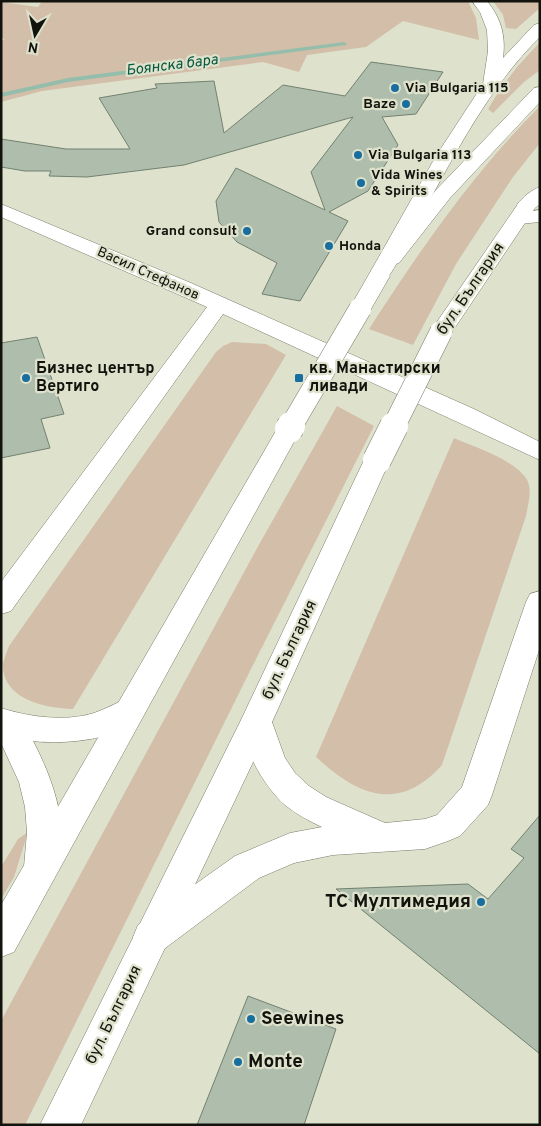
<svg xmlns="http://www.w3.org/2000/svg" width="541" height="1126" viewBox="0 0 541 1126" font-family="Overpass,sans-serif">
  <rect width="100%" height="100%" fill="#dee2cc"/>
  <path fill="#d3bea9" d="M42 1H468L476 18 479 40 403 21 366 47 307 55 299 72 263 62 42 91 1 102V41L5 39 1 38V2L38 7Z
    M493 1H540V8L516 29 506 28 503 15Z
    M540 42V70L524 82 493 113 488 109 499 91 517 67Z
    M540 106V143L513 177 456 264 413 345 369 329C420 250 473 173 540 106Z
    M232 342 266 344 286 355 73 709C46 708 3 700 3 665 4 659 7 651 9 646L216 352 223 346Z
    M337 406 374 426 250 671 25 1125H1V1021L256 550Z
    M454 438C474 447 513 459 526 478 533 489 528 504 526 516L442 765C399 813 358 796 316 757Z
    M28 832 14 877 1 899V867L18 839Z"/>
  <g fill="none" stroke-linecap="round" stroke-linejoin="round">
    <path fill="#94beab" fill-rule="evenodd" d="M344 42 347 44 346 45 68 82 1 97V93L68 78Z"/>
  </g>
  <path fill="#afbdac" stroke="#738170" d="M371 62 443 72 416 114 382 117 398 145 368 191 329 212 348 221 300 301 262 294 277 263 237 242 219 222 216 201 236 168 325 210 311 172 353 117 184 165 87 177 49 176 51 171H25L1 167V139L66 149H130L99 98 157 88 155 84 214 81 224 133 283 85 345 96Z
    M37 337 64 414 41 419 50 448 1 458V343Z
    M540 815V1054L336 889 468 884 488 899 524 858 511 849Z
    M248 996 336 1029 304 1125H197Z"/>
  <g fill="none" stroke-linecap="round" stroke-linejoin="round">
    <g stroke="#787c69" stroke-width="1">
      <path id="street" d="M1 204 191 283 474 409 540 442V460L223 314 11 611 1 614V582L207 307 1 217Z
        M540 210V222L519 224 512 222 509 218 512 214Z
        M540 591V647L492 795 488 805 460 836 448 841 425 849 333 855 294 863 259 878 164 949 151 954 138 949 133 937 138 925 235 856 290 833 322 827C309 821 296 814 285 805 265 788 233 737 246 711L257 707 268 711 285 758 295 773 309 786 326 797 385 823 425 819 437 815 462 787 526 602 530 594Z
        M130 697 141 701 145 710C130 740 63 745 33 741 54 781 73 834 53 878L41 883 29 878 24 867 27 832 25 807 19 782 1 743V708C29 717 66 722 94 713 106 709 118 702 130 697Z"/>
    </g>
    <g stroke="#787c69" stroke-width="1">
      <path id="secondary" d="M540 87V102L450 198 399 263 392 265 385 263 382 259 385 255 436 190 534 88Z"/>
    </g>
    <g stroke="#787c69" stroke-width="1">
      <path id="primary" d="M527 199 534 201 537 205 452 332 449 337 441 339 433 337 430 332 520 201Z
        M379 270 386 272 390 276 371 309 368 314 360 316 352 314 349 309 368 276 372 272Z
        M289 421 298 423 301 429 14 952 1 957V905L277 429 280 423Z
        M377 452 386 454 390 460 273 720 81 1125H40L241 720 364 460 368 454Z"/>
    </g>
    <g stroke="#787c69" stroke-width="1">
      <path id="highway" d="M472 1H487C501 18 506 36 503 58L534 25 540 23V37C489 87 455 154 421 216 410 237 400 261 386 280L379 282 372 280 368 276 436 156 483 84 488 51 487 30 480 12Z
        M540 187V204C533 210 529 211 520 209L517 205C523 197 531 190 540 187Z"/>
    </g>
    <use href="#street" fill="#fff" fill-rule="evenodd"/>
    <use href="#secondary" fill="#fff" fill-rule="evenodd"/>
    <use href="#primary" fill="#fff" fill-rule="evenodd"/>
    <use href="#highway" fill="#fff" fill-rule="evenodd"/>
    <g stroke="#787c69" stroke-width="23" stroke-linecap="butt">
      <path id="primary-bridge-far1" d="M290 428 360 309
        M393 428 441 332"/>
    </g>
    <g stroke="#787c69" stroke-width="29" stroke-linecap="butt">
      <path id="primary-bridge" d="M289 429 291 426
        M377 460 394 426"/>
    </g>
    <use href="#primary-bridge-far1" stroke="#fff" stroke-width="22"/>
    <use href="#primary-bridge" stroke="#fff" stroke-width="28"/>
  </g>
  <g fill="#186e9e" stroke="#dee2cc" stroke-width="2">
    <circle cx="395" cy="88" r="5"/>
    <circle cx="406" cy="104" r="5"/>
    <circle cx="358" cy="155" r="5"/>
    <circle cx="361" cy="183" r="5"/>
    <circle cx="247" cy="231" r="5"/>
    <circle cx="329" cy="246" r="5"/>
    <circle cx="26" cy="378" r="5"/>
    <rect x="294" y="373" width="10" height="10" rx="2.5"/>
    <circle cx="481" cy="902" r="5"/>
    <circle cx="251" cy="1019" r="5"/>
    <circle cx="238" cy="1062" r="5"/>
  </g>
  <g text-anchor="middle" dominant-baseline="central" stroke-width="4.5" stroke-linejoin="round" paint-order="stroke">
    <g font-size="14" font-weight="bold" fill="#12130c" stroke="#dee2cc" text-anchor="start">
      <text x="405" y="88">Via Bulgaria 115</text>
      <text x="396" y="104" text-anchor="end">Baze</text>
      <text x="368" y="155">Via Bulgaria 113</text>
      <text x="371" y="175">Vida Wines<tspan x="371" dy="16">&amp; Spirits</tspan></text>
      <text x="237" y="231" text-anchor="end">Grand consult</text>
      <text x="339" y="246">Honda</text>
    </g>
    <g font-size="14" fill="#12130c" stroke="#dee2cc">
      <text transform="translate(148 274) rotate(24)">Васил Стефанов</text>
    </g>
    <g font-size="15" font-style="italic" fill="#05573e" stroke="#dee2cc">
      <text transform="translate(172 66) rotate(-7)">Боянска бара</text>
    </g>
    <g font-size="16" fill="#12130c" stroke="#dee2cc">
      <text transform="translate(471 289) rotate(-56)">бул. България</text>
      <text transform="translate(290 650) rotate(-65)">бул. България</text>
      <text transform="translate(114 1015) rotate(-64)">бул. България</text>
    </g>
    <g font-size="16" font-weight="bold" fill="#12130c" stroke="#dee2cc" text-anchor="start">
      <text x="36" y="369">Бизнес център<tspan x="36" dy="18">Вертиго</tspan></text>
      <text x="309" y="369">кв. Манастирски<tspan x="309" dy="18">ливади</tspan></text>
    </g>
    <g font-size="19" font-weight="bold" fill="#12130c" stroke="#dee2cc" text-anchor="start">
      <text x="471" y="902" text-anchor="end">ТС Мултимедия</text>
      <text x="261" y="1019">Seewines</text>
      <text x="248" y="1062">Monte</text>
    </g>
  </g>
  <rect width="541" height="1126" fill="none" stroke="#12130c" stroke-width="5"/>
  <g transform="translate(35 35) rotate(189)" stroke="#dee2cc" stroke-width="4" paint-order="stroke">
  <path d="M0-4L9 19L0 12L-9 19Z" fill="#12130c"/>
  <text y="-8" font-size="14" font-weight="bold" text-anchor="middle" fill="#12130c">N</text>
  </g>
</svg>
